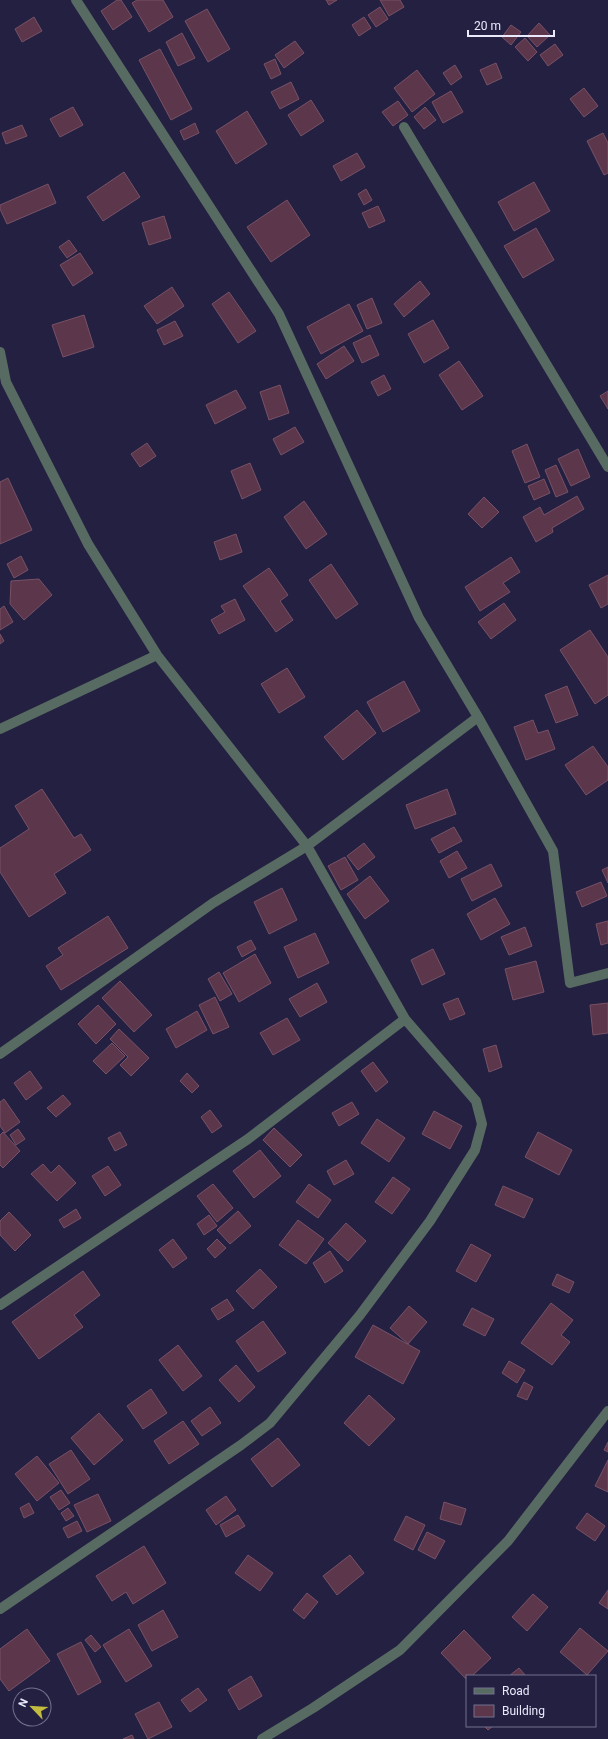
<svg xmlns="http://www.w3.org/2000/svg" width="608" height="1739" viewBox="0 0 608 1739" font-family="Roboto,sans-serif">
  <rect width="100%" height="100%" fill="#232041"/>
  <path fill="#5c374c" stroke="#785166" d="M117 0H121L132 17 113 30 101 11Z
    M137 0H163L173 17 149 32 132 3Z
    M326 0H337L329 5Z
    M380 0H400L404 7 389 16Z
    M380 7 388 19 376 27 368 15Z
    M207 9 230 49 208 62 185 21Z
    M34 17 42 31 22 42 15 29Z
    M364 17 371 28 359 36 352 25Z
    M539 23 550 35 537 47 527 36Z
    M511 25 521 32 511 45 502 37Z
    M182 33 195 58 178 66 166 42Z
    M525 38 537 52 528 61 515 47Z
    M295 41 304 53 284 68 275 55Z
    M555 44 563 55 548 66 540 55Z
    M160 49 192 109 171 120 139 60Z
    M275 59 281 74 271 79 264 64Z
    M496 63 502 78 487 85 480 70Z
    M455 65 462 77 451 85 443 73Z
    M417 70 435 94 412 112 394 88Z
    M291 82 299 99 280 109 271 92Z
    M584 88 598 106 584 117 570 99Z
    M451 91 463 112 443 123 432 102Z
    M311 100 324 121 301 136 288 115Z
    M398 101 408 115 393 126 382 112Z
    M73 107 83 125 60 137 50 119Z
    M425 107 436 120 424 129 414 117Z
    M247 111 267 144 236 164 216 131Z
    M195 123 199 133 184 140 180 131Z
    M22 125 27 136 6 144 2 133Z
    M603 133 608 143V173L604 175 587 141Z
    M357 153 365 167 341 181 333 166Z
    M124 172 140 197 103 221 87 197Z
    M534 182 550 211 514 231 498 202Z
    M48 184 56 203 7 224 0 209V205Z
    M366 189 372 200 364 205 358 194Z
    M287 200 310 235 271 262 247 227Z
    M378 206 385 221 369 228 362 213Z
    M164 216 171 238 149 245 142 223Z
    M536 228 554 260 523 278 504 246Z
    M69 240 77 251 67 258 59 247Z
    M80 253 93 273 73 286 60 265Z
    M420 281 430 294 404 317 394 304Z
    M172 287 184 306 157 324 144 306Z
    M229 292 256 331 238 343 212 304Z
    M372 298 382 323 367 329 357 305Z
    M349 304 363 331 321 354 307 327Z
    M84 315 94 347 63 357 52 325Z
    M433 320 449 348 424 363 408 334Z
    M175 321 183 336 164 345 157 330Z
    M370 335 379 355 362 363 353 343Z
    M344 346 354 361 326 379 317 364Z
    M459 361 483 396 462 410 439 375Z
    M384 375 391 389 378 396 371 382Z
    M280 385 289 413 269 420 260 392Z
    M236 390 246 408 215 424 206 405Z
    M608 391V409L600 396Z
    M295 427 304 442 281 455 273 439Z
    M147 443 156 456 140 467 131 454Z
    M527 444 540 477 525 483 512 451Z
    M578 449 590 477 571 486 558 459Z
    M250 463 261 490 242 499 231 471Z
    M556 465 568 492 556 497 545 470Z
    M8 478 32 530 0 544V482Z
    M544 479 550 493 534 500 528 486Z
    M577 496 584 509 552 528 553 532 536 542 523 517 540 507 544 515Z
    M484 497 499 512 482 528 468 514Z
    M304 501 327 534 306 549 284 517Z
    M236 534 242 552 220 560 214 542Z
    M21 556 28 570 14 578 7 564Z
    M511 557 520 572 503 583 510 592 480 611 465 587Z
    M331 564 358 604 336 619 309 580Z
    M269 568 288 595 280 601 293 620 276 632 243 586Z
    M608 575V604L601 608 589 585Z
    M39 579 52 595 24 620 10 604 11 581Z
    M235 599 245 620 219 634 211 620 225 612 221 606Z
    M504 603 516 620 491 639 478 622Z
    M4 606 13 622 0 630V609Z
    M590 630 608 657V695L595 704 560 650Z
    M0 634 4 641 0 644Z
    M287 668 305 697 279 713 261 684Z
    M404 681 420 711 383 732 367 702Z
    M567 686 578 715 556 723 545 695Z
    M357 710 376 733 343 760 324 737Z
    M533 720 538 733 548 730 555 749 526 760 514 727Z
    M593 746 608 767V780L586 795 565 765Z
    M42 789 74 838 81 834 91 850 54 874 66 893 29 917 0 872V848L29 829 15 806Z
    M447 789 456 814 415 829 406 805Z
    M454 827 462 841 439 853 431 839Z
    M364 843 375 857 358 870 347 856Z
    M457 851 467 868 449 878 440 861Z
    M345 857 358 880 341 890 328 866Z
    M491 864 502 886 472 901 461 879Z
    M608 867V883L602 870Z
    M370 876 389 901 365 919 347 894Z
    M601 882 607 896 582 907 576 892Z
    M282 888 297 920 269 934 254 902Z
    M495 898 510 924 481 940 467 914Z
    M108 916 128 948 61 990 46 966 63 955 58 948Z
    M608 921V943L601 945 596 924Z
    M525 927 532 946 509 955 501 937Z
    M315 933 329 963 298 978 284 947Z
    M251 940 256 949 242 957 237 947Z
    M433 949 445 974 422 985 411 960Z
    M255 954 271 983 239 1002 223 973Z
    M536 961 544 992 513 1000 505 969Z
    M219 972 232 994 220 1001 208 979Z
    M120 981 152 1015 134 1032 102 998Z
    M317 983 327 1002 300 1017 289 999Z
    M215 997 229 1027 213 1034 199 1005Z
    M458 998 465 1014 450 1020 443 1004Z
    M608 1003V1033L593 1035 590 1005Z
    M98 1005 116 1024 96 1044 78 1024Z
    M197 1011 207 1030 176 1048 166 1029Z
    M287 1018 300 1040 273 1055 260 1033Z
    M119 1029 149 1058 131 1076 120 1065 128 1057 110 1039Z
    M112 1043 125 1056 106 1074 93 1061Z
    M496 1045 502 1067 489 1072 483 1049Z
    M373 1062 388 1082 376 1092 361 1071Z
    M30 1071 42 1088 26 1100 14 1083Z
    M187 1073 199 1086 192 1093 180 1081Z
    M63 1095 71 1104 56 1117 47 1108Z
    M4 1099 20 1122 5 1133 0 1126V1102Z
    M352 1102 359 1114 339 1126 332 1113Z
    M210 1110 222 1126 212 1133 201 1117Z
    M434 1111 462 1126 450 1149 422 1134Z
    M377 1119 405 1138 389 1162 361 1143Z
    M274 1128 302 1155 290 1167 263 1140Z
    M18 1129 25 1139 16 1145 10 1135Z
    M3 1132 20 1151 3 1168 0 1165V1135Z
    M120 1132 127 1145 115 1151 108 1138Z
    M538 1132 572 1150 559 1175 525 1157Z
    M260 1150 281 1176 254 1198 233 1171Z
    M346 1160 354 1174 334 1185 327 1171Z
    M43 1164 51 1173 59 1165 76 1183 57 1201 31 1174Z
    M108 1166 121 1185 105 1196 92 1176Z
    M393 1177 410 1189 392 1214 375 1202Z
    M213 1184 233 1208 217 1222 197 1196Z
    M309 1184 331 1200 318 1218 296 1202Z
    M503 1186 533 1199 524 1218 495 1205Z
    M76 1209 81 1218 64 1228 59 1220Z
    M238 1211 251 1226 230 1244 217 1230Z
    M9 1212 31 1235 15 1251 0 1235V1221Z
    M209 1215 217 1226 204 1235 197 1224Z
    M298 1220 324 1239 306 1264 279 1245Z
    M346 1223 366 1241 348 1261 328 1243Z
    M173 1239 187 1258 173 1268 159 1250Z
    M217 1239 226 1248 215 1258 207 1249Z
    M471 1244 491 1255 476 1282 456 1271Z
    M330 1251 343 1271 325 1283 313 1263Z
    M260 1269 277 1287 253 1309 236 1291Z
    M83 1271 100 1295 74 1315 83 1327 39 1359 12 1322Z
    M557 1274 574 1282 569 1293 552 1285Z
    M227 1299 234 1310 218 1320 211 1309Z
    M551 1303 573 1320 561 1335 570 1342 552 1365 521 1343Z
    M409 1306 427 1322 408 1344 390 1328Z
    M472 1308 494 1319 485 1336 463 1325Z
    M263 1321 286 1353 258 1372 236 1341Z
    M373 1325 420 1351 403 1384 355 1357Z
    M178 1345 202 1376 183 1391 159 1360Z
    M509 1361 525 1370 517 1383 502 1373Z
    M236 1365 255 1387 239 1402 219 1380Z
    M524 1382 533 1387 527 1400 517 1396Z
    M151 1389 167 1413 143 1429 127 1406Z
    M369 1395 395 1419 369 1446 344 1423Z
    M210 1407 221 1423 202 1436 191 1421Z
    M99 1413 123 1440 94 1465 71 1438Z
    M183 1421 199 1444 169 1464 154 1441Z
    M278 1438 300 1465 272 1487 251 1459Z
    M608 1442V1452L604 1450Z
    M71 1450 90 1479 68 1494 49 1464Z
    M37 1456 59 1483 37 1501 15 1474Z
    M608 1460V1492L595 1486Z
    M61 1490 70 1503 59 1510 50 1497Z
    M98 1494 111 1521 87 1532 74 1505Z
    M226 1496 236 1510 216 1525 206 1510Z
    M444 1502 466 1509 461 1525 440 1519Z
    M29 1503 34 1513 24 1518 20 1508Z
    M68 1508 74 1516 66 1521 61 1513Z
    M587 1513 605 1526 595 1541 576 1528Z
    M238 1515 245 1526 226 1537 220 1525Z
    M406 1516 425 1525 413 1550 394 1540Z
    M77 1521 82 1531 68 1538 63 1528Z
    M427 1532 445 1541 435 1559 418 1550Z
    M144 1546 166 1583 133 1604 126 1592 112 1601 96 1576Z
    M248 1555 273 1573 260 1591 235 1573Z
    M350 1555 364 1573 337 1595 323 1576Z
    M608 1590V1609L599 1603Z
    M307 1593 318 1602 304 1619 293 1610Z
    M533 1594 548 1607 527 1631 512 1617Z
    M163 1610 178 1637 152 1651 138 1625Z
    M580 1628 608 1651 587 1675 560 1652Z
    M27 1629 50 1661 9 1691 0 1679V1649Z
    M129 1629 152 1666 126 1682 103 1645Z
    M464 1630 491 1658 472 1676H467V1680L441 1653Z
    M91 1635 101 1647 95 1652 85 1640Z
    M81 1642 101 1682 78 1695 57 1654Z
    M519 1668 526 1676H509Z
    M251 1676 262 1696 239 1710 228 1690Z
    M198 1688 207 1700 190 1712 181 1700Z
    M159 1702 172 1727 148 1739 135 1714Z
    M484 1726H493L488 1730Z
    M132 1735 134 1739H123Z"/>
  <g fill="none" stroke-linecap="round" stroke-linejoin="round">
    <path stroke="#586b62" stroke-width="10" d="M76 0 279 314 419 618 478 717 553 851 570 983 608 973
      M404 127 608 467
      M0 352 6 382 88 544 157 655 307 846 405 1019 476 1101 482 1124 475 1150 430 1221 360 1315 270 1423 241 1445 0 1609
      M0 729 157 655
      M0 1054 213 903 307 846 478 717
      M0 1305 248 1139 405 1019
      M262 1739 313 1708 400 1650 508 1541 608 1411"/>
  </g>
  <rect x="466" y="1675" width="130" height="52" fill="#232041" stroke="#73718c"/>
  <rect x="474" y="1688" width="20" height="6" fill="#586b62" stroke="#73718c"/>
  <text x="502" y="1695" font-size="12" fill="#eaeafc">Road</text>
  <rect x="474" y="1705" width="20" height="12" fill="#5c374c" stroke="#73718c"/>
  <text x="502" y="1715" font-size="12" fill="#eaeafc">Building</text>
  <g transform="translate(32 1707) rotate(295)"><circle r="19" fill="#232041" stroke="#73718c"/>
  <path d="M0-3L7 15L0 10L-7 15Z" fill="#c4bc3e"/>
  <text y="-6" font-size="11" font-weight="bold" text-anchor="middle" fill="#eaeafc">N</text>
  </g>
  <path d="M468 30v6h86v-6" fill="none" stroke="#eaeafc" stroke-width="2"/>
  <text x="474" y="30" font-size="12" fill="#eaeafc" stroke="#232041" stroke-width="3" paint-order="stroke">20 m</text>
</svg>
